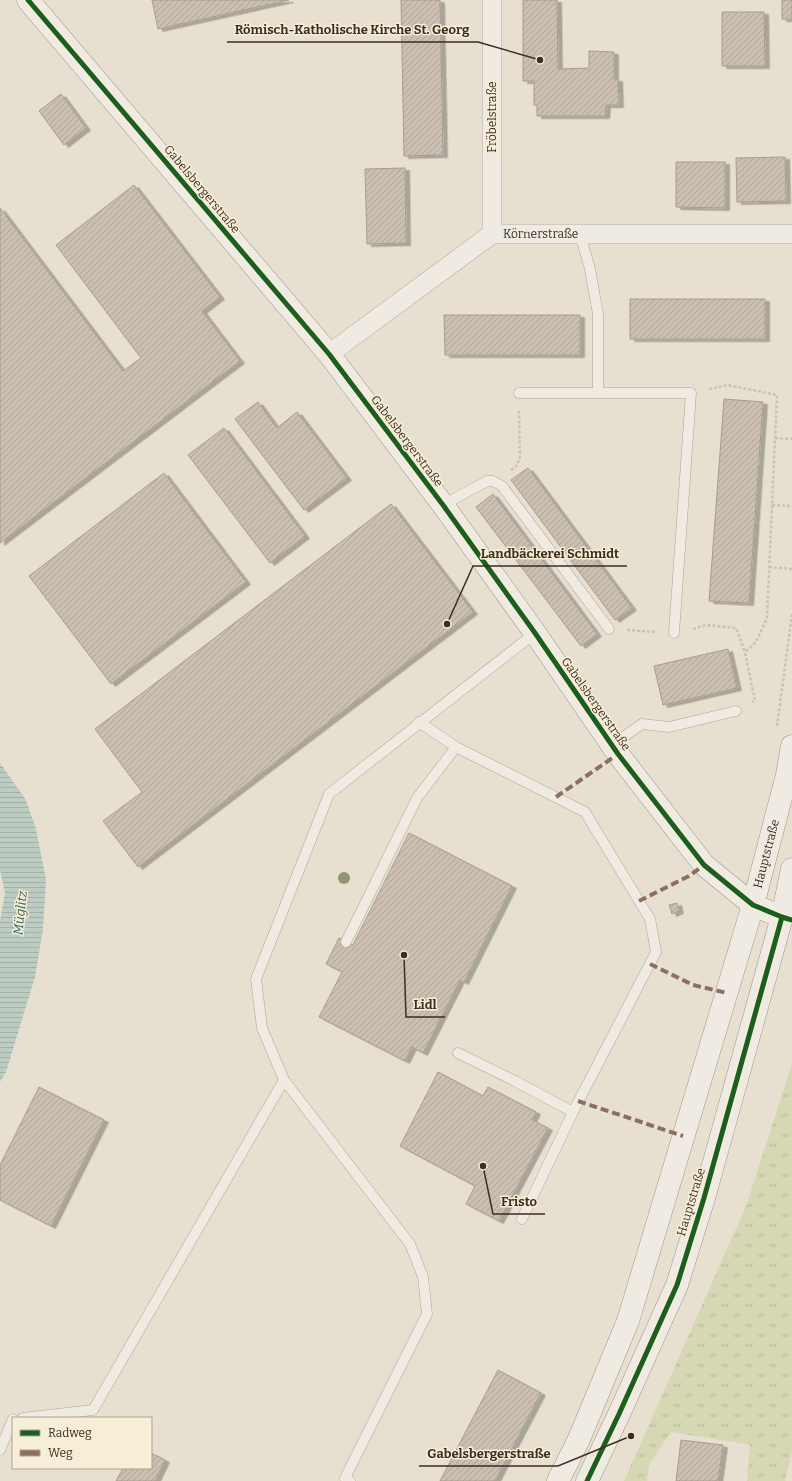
<svg xmlns="http://www.w3.org/2000/svg" width="792" height="1481" viewBox="0 0 792 1481" font-family="Bitter,serif">
  <defs>
    <pattern id="grass-tufts" width="24" height="20" patternUnits="userSpaceOnUse"><rect width="24" height="20" fill="#d6d7b3"/><path d="M3 7l-1-3M5 7V3M7 7l1-3M15 17l-1-3M17 17v-4M19 17l1-3" fill="none" stroke="#b9b99a"/></pattern>
    <pattern id="water-rules" width="6" height="5" patternUnits="userSpaceOnUse"><rect width="6" height="5" fill="#bcccc2"/><path d="M0 2.5h6" fill="none" stroke="#a2b0a6"/></pattern>
    <pattern id="building-hatch" width="6" height="6" patternUnits="userSpaceOnUse"><rect width="6" height="6" fill="#cbbfb2"/><path d="M-1 1l2-2M0 6l6-6M5 7l2-2" fill="none" stroke="#afa499"/></pattern>
    <filter id="shadow"><feDropShadow dx="4.5" dy="2.5" stdDeviation="0" flood-color="#0004"/></filter>
  </defs>
  <rect width="100%" height="100%" fill="#e7e0d1"/>
  <path fill="url(#grass-tufts)" d="M792 1064V1451L785 1481H747L750 1445 671 1432 649 1465 647 1481H624L746 1206Z"/>
  <path fill="url(#water-rules)" d="M0 763 26 800 36 829 46 879 43 929 35 977 6 1072 0 1082V921L5 893 0 870Z"/>
  <path fill="url(#building-hatch)" stroke="#a89c90" filter="url(#shadow)" d="M152 0H289L158 29Z
    M401 0H440L443 155 404 156Z
    M523 0H557L558 69 589 68V51L614 52V79H618L619 105H606L605 116H537V105H534V81H523Z
    M782 0H792V19H782Z
    M722 12H764L765 66H722Z
    M61 94 86 128 64 145 39 111Z
    M785 157 786 201 737 202 736 158Z
    M676 162H725V208L676 207Z
    M405 168 406 243 367 244 365 169Z
    M134 185 220 297 202 311 240 361 0 543V208L123 371 141 358 56 245Z
    M630 299H765V339H630Z
    M444 315H580V355H445Z
    M724 399 763 402 749 603 709 601Z
    M258 402 277 428 297 412 347 478 304 510 235 419Z
    M224 428 305 536 270 563 188 455Z
    M528 468 632 608 615 620 511 480Z
    M164 473 246 582 111 684 29 576Z
    M493 494 597 634 581 646 476 507Z
    M391 504 473 612 138 867 103 821 142 792 95 729Z
    M728 649 737 688 663 705 654 666Z
    M409 833 512 886 464 982 460 980 423 1053 412 1047 405 1061 319 1017 342 972 326 964 339 938 353 945Z
    M677 903 679 911 672 914 669 905Z
    M438 1072 483 1096 488 1087 536 1112 532 1120 548 1128 499 1221 466 1204 475 1186 400 1146Z
    M39 1087 104 1120 51 1226 0 1200V1165Z
    M498 1370 541 1393 495 1481H440Z
    M681 1440 723 1445 718 1481H676Z
    M151 1453 165 1460 155 1481H116L123 1468H151Z"/>
  <g fill="none" stroke-linecap="round" stroke-linejoin="round">
    <g stroke="#ada599" stroke-width="11">
      <path id="lane" d="M580 234 590 269 598 314V393
        M519 393H691L674 633
        M443 505 487 481H493L502 486 609 629
        M419 722 456 747 585 812 650 919 656 952 573 1112 522 1219
        M612 745 642 724 669 727 736 711
        M346 942 417 798 456 747
        M458 1053 515 1081 573 1112
        M23 1418 93 1410 284 1080
        M0 1450 13 1419
        M350 1481 345 1478 427 1314 423 1277 410 1244 284 1080 262 1028 256 979 329 794 535 633"/>
    </g>
    <g stroke="#ada599" stroke-width="20">
      <g id="street">
        <path d="M492 234V0"/>
        <path id="s1" d="M329 354 492 234H792"/>
      </g>
    </g>
    <g stroke="#9c958a" stroke-width="23">
      <g id="secondary">
        <path d="M28 0 329 354 443 505 535 633 618 754 704 865 753 905 782 917"/>
        <path id="s2" d="M558 1481 579 1439 628 1321 753 905 787 775 792 746"/>
        <path d="M587 1481 619 1414 677 1285 704 1198 782 917 792 869"/>
      </g>
    </g>
    <path stroke="#c8c2b9" stroke-width="2.5" stroke-dasharray="3 2" stroke-linecap="butt" d="M709 389 728 385 777 395 767 618 756 642 745 652 755 701 752 702
      M775 438 792 439
      M511 470 516 466 520 459 519 411
      M772 505 792 506
      M769 567 792 569
      M693 629 706 625 736 628 745 652
      M627 630 656 632
      M777 726 792 614"/>
    <use href="#lane" stroke="#efebe3" stroke-width="10"/>
    <use href="#street" stroke="#efebe3" stroke-width="19"/>
    <use href="#secondary" stroke="#efebe3" stroke-width="22"/>
    <path stroke="#8d6e63" stroke-width="4" stroke-dasharray="8 4" stroke-linecap="butt" d="M556 797 618 754
      M639 901 689 876 704 865
      M650 964 693 985 727 993
      M578 1101 683 1136"/>
    <g stroke="#f7eed8" stroke-width="8">
      <path id="cycleway" d="M28 0 329 354 443 505 535 633 618 754 704 865 753 905 782 917 792 920
        M587 1481 619 1414 677 1285 704 1198 782 917"/>
    </g>
    <use href="#cycleway" stroke="#1b5e20" stroke-width="5"/>
  </g>
  <circle fill="#929673" cx="344" cy="878" r="6"/>
  <g text-anchor="middle" dominant-baseline="central" stroke-width="3" stroke-linejoin="round" paint-order="stroke">
    <g font-size="12" fill="#3d2e20" stroke="#f7eed8">
      <text transform="translate(492 117) rotate(-90)">Fröbelstraße</text>
      <text transform="translate(202 189) rotate(50)">Gabelsbergerstraße</text>
      <text stroke="none"><textPath href="#s1" startOffset="251">Körnerstraße</textPath></text>
      <text transform="translate(407 441) rotate(53)">Gabelsbergerstraße</text>
      <text transform="translate(596 704) rotate(55)">Gabelsbergerstraße</text>
      <text stroke="none"><textPath href="#s2" startOffset="662">Hauptstraße</textPath></text>
      <text transform="translate(691 1202) rotate(-73)">Hauptstraße</text>
    </g>
    <g font-size="13" font-style="italic" fill="#2f5d5a" stroke="#f7eed8">
      <text transform="translate(20 913) rotate(-84)">Müglitz</text>
    </g>
  </g>
  <path fill="none" stroke="#3d2e20" stroke-width="1.5" d="M540 60L478 42H227M447 624L473 566H627M404 955L406 1017H445M483 1166L493 1214H545M631 1436L558 1466H419"/>
  <g fill="#3d2e20" stroke="#f7eed8" stroke-width="1.5">
    <circle cx="540" cy="60" r="4"/>
    <circle cx="447" cy="624" r="4"/>
    <circle cx="404" cy="955" r="4"/>
    <circle cx="483" cy="1166" r="4"/>
    <circle cx="631" cy="1436" r="4"/>
  </g>
  <g font-size="13" text-anchor="middle" font-weight="bold" fill="#3d2e20" stroke="#f7eed8" stroke-width="3" stroke-linejoin="round" paint-order="stroke">
    <text x="352" y="34">Römisch-Katholische Kirche St. Georg</text>
    <text x="550" y="558">Landbäckerei Schmidt</text>
    <text x="425" y="1009">Lidl</text>
    <text x="519" y="1206">Fristo</text>
    <text x="489" y="1458">Gabelsbergerstraße</text>
  </g>
  <rect x="12" y="1417" width="140" height="52" fill="#f7eed8" stroke="#ada18e"/>
  <rect x="20" y="1430" width="20" height="6" fill="#1b5e20" stroke="#ada18e"/>
  <text x="48" y="1437" font-size="12" fill="#3d2e20">Radweg</text>
  <rect x="20" y="1450" width="20" height="6" fill="#8d6e63" stroke="#ada18e"/>
  <text x="48" y="1457" font-size="12" fill="#3d2e20">Weg</text>
</svg>
